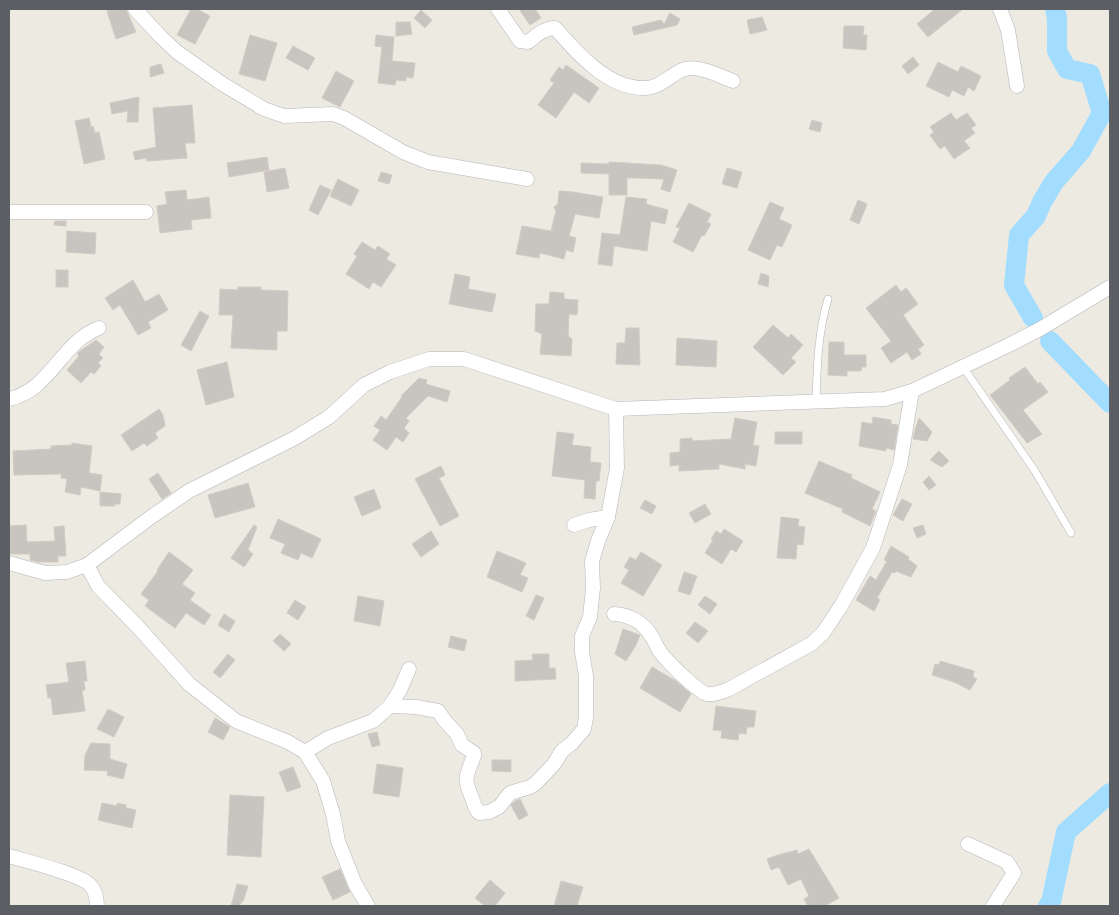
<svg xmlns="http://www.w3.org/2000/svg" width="1119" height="915" font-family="'Roboto Condensed',sans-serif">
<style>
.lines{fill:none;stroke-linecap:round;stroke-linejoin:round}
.river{stroke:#a2dcfe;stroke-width:20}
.building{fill:#c8c5c0;stroke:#d2cbc1}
.lane-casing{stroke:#b3b6ba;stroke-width:8}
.street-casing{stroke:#b3b6ba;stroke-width:15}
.lane{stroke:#fff;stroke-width:7}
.street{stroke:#fff;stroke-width:14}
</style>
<rect width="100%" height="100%" fill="#edeae2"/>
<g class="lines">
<g class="river">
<path d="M1033,318L1014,285L1019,235L1036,216L1042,202L1054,182L1081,151L1102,113L1090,74L1067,69L1057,51V18L1055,9"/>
<path d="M1050,341L1110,403"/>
<path d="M1048,906L1051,902L1066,832L1110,793"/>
</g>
</g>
<g class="building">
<path d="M115,9H126L136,32L116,39L107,11Z"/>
<path d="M191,9H197L210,16L195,44L177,35Z"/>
<path d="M519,9H535L541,18L530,25Z"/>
<path d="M935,9H963L928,37L917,24Z"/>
<path d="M421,10L432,20L425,28L414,18Z"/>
<path d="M670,13L680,19L677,25L634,35L632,27L661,20L664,24Z"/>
<path d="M762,17L767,30L750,34L747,20Z"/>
<path d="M396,22H410L412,34L396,36Z"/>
<path d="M844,26H864L863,35H867L866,50L843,48Z"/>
<path d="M250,35L277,43L265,81L239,74Z"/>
<path d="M376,35L394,37L392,61L415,63L413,78L406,77V81L396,80L395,85L378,83L382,47L375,46Z"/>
<path d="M293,46L315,58L308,70L286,58Z"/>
<path d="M913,57L919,65L908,74L902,66Z"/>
<path d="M938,62L958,72L961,66L981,76L974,91L968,87L964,96L952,90L949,97L926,86Z"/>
<path d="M161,64L164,73L150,77V67Z"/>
<path d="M566,65L599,88L589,103L574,92L556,118L538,105L554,83L550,80L559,67L563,70Z"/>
<path d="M336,71L354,81L340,107L322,98Z"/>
<path d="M139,97L138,122H127L128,111L112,114L110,103Z"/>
<path d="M192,105L195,143H185L187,158L147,161L146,158L135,160L133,152L156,147L153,108Z"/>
<path d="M951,113L956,120L967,113L976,125L971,128L975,133L964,141L970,148L954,159L945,146L940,149L930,135L934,132L930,127Z"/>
<path d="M89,118L91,127L93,126L95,133L99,132L105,159L84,164L75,121Z"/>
<path d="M812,120L822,123L820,132L809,129Z"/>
<path d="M267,157L269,170L229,177L227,163Z"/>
<path d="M609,162L661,165L677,170L670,192L661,189L664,179L636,178H627V195H609V174L581,173V163L609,164Z"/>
<path d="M285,168L289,188L267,192L264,172Z"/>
<path d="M727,168L742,172L737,188L722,184Z"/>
<path d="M381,172L392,175L389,184L378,181Z"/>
<path d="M338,179L359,190L351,206L330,196Z"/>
<path d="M320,185L331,190L318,215L309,210Z"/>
<path d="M186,190L187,200L209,197L211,218L191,220L192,229L160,233L157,206L167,204L165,192Z"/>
<path d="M559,191L573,192L603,197L599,218L575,214L569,236L576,238L573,252L566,250L564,259L540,253L539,258L516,254L522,226L551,231L556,211L554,207L558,204Z"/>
<path d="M626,197L647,199L646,204L668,210L665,224L651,221L647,251L614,246L612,266L598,264L602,233L620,235Z"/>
<path d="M858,200L867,204L859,224L850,220Z"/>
<path d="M770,202L784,208L779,219L792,225L782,247L777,245L770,260L748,250Z"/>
<path d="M689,203L711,214L707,222L711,224L704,236L702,235L693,252L673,242L680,228L676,227Z"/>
<path d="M55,221H66V226L54,225Z"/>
<path d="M67,231L96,233L95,254L66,252Z"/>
<path d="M362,242L375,250L378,246L390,254L386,259L396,265L381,287L373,282L369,289L346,274L357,256L354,254Z"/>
<rect x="56" y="270" width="12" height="17"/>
<path d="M761,273L769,276L768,287L758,284Z"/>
<path d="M455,274L470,277L468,289L496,294L492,312L449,304Z"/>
<path d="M133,280L145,302L159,294L168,310L148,322L151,328L138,335L120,305L113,310L105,298Z"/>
<path d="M896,285L901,292L906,288L918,304L903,315L924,345L918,349L921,354L912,360L907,352L891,363L881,348L891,341L866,308Z"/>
<path d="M238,287H261V290L288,291L287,331H277V350L231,348L233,315H219L220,289L238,290Z"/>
<path d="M550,292L564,293V299L578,300L577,315L569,314L568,336L572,339L571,356L540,354L542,334L535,331L536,304H549Z"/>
<path d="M200,311L209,316L191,351L181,345Z"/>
<path d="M773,325L788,338L791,334L803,345L791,358L796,362L783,375L753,347Z"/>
<path d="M626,328H639L640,365L616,364L617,343H625Z"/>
<path d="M677,338L717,341L716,367L676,365Z"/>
<path d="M96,340L104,347L99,354L103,358L98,363L101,366L94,374L91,372L81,383L67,370L79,356L77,354L80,351Z"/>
<path d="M829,342H844V355H866V367H862L861,371H847V376L828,375Z"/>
<path d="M227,362L234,397L206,405L197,370Z"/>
<path d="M1025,367L1038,384L1040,382L1048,392L1023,410L1042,434L1027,443L990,395L1010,380L1009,378Z"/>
<path d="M419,378L427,380L426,384L450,391L447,402L428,396L406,418L409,421L404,428L409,433L403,442L396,437L387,450L373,440L380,430L374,426L381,416L386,420L402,397L401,396Z"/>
<path d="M159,409L163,415L165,426L155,433L158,438L147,446L144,443L132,451L121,435Z"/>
<path d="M873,417L891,420V424L898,425L894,450L886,448V451L859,446L862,422L872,424Z"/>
<path d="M735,418L757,422L753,445L759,446L756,466L745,464V469L719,464V469L679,471V465L670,466V453L680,452V439L692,438V441L731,439Z"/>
<path d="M919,418L932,432L927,441L913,439L915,430Z"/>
<path d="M557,432L574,434L572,445L591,447L590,462L601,463L599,481H596L595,499L584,498L585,480L552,476Z"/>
<rect x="775" y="432" width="27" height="12"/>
<path d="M72,443L92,446L89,473L102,475L100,491L81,487L80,495L65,492L67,479L61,478V474L14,475L13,451L51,449V446L72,445Z"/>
<path d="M939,451L949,461L942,467L930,460Z"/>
<path d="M819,461L852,475L851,478L880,492L872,509L876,511L870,526L842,512L843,509L805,493Z"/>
<path d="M441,466L445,475L439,478L459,516L440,526L415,479Z"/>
<path d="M158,473L171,493L162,499L149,479Z"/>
<path d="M929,476L936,485L929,490L923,482Z"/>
<path d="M248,483L255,507L215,518L208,495Z"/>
<path d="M374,489L381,508L362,516L354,497Z"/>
<path d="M100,492L121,494L120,504H115V506H100Z"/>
<path d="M902,499L912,504L903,521L893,515Z"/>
<path d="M645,500L656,506L652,514L640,508Z"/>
<path d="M705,504L711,514L695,523L689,513Z"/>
<path d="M781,517L799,519L798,526L805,527L803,545L797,544L796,559L777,558Z"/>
<path d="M278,519L321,539L312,558L301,553L298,560L281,553L285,544L270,538Z"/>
<path d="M26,525L27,542L55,541L54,527L64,526L66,556H58V562H38L30,560V554H9V526Z"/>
<path d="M254,525L257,527L248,550L253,554L244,567L231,558Z"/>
<path d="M923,525L926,534L917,538L913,528Z"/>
<path d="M724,529L743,541L736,552L731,549L722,564L705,553L713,540L711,539L716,531L721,534Z"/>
<path d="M431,531L439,544L421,557L412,544Z"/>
<path d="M891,546L909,557L908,559L917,566L911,577L896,571L895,573L892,572L877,598L880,600L874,611L856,600L870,576L876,580L887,561L884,560Z"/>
<path d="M497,551L526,563L520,575L528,578L522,592L487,577Z"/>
<path d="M169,552L193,570L182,584L195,593L190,600L211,615L204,625L186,613L175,628L145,606L149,600L141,594L158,571L157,570Z"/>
<path d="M641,552L662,565L643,596L621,583L629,570L624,567L630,557L636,560Z"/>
<path d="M684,572L697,576L690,595L678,591Z"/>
<path d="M536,595L544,598L534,620L526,616Z"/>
<path d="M358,596L384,601L380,626L354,621Z"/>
<path d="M705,596L717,604L710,614L698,605Z"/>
<path d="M295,600L306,607L298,620L287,613Z"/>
<path d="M224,614L235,621L229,632L218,625Z"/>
<path d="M695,622L708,631L698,643L686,633Z"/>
<path d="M623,629L640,635L636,645L626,661L615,654Z"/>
<path d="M280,634L291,644L284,651L273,641Z"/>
<path d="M451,636L467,640L464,651L448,647Z"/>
<path d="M228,654L235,660L220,678L213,672Z"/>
<path d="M532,654H549V668H555L556,679L515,681V661L533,660Z"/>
<path d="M85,661L87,681H84L85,690H82L85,711L53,715L51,698H48L46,685L69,682L66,663Z"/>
<path d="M940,661L974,671L973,677L977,679L970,690L954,682L932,675L935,664L939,665Z"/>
<path d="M652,667L676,681L691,694L680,712L640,688Z"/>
<path d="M716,706L756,711L754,727H747L746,734L739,733L738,740L721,738L722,731L713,730Z"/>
<path d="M108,709L124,717L114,737L97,729Z"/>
<path d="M215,718L230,727L223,740L208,732Z"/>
<path d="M377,732L380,745L372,747L368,734Z"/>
<path d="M91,743L110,744V759L127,764L123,779L107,775L108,771L84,770L85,755Z"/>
<path d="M492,760H511V772L492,771Z"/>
<path d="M377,764L403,768L399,797L373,793Z"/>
<path d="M293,767L301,787L287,792L279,772Z"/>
<path d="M230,795L264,797L261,857L227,855Z"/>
<path d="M520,799L528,815L519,820L511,805L515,801Z"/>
<path d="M102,803L117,806V803L126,805V808L136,810L132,828L98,820Z"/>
<path d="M809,849L839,898L825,906H808L804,899L809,896L801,879L788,885L779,867L771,870L767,859L778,855L797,850L798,854Z"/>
<path d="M340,869L350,892L333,900L322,877Z"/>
<path d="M490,880L505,893L495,906H485L475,898Z"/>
<path d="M561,881L583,887L577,906H554Z"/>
<path d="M237,884L248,886L244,899L239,906H231Z"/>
</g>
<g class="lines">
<defs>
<g id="lane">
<path d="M963,367L1035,471L1071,533"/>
<path d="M816,401C817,367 818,332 828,299"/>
</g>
<g id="street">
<path d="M135,9L161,37L177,52L221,83L264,109L284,116L333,114L344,118L403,152L428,162L527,179"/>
<path d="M498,9L520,41L528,42C536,36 544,28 555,28C576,52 608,89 644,88C660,88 669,76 682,70C698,64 719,76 733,81"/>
<path d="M1000,9L1008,30L1017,86"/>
<path d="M9,212H146"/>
<path d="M9,399C51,390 60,343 99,328"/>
<path d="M574,525L589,520L608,517"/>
<path d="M9,563L45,573L67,572L87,565L151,517L189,491L293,439L329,417L364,385L390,372L429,359H464L616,409L885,399L912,391L1009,345L1040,329L1110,287"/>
<path d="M87,565L98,586L138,627L189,684L236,721L288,742L305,752L323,781L333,814L338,841L355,884L368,906"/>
<path d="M614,614C630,615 644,623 652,637C655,641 656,646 659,650C665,660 697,691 707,694C715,695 722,692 729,689L811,644L823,633L841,606L873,548L900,465L912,391"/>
<path d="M390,706L416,707L438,711L445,721L457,734L462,745L474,753V756C466,777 463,777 472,798C474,804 475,808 479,813L489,812L499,807L510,793L530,787L536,783L554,764L562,751L572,743L584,729L586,717V676L582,652V636L590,617L593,588L592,561L598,541L608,517L617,468L616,409"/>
<path d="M305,752L328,738L373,721L390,706L400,690L409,669"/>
<path d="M968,844L1007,862L1014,873L993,906"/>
<path d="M9,856C25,861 80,874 90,885C96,891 97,898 97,906"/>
</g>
</defs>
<use href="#lane" class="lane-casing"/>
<use href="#street" class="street-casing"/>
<use href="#lane" class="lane"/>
<use href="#street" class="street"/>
</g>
<rect width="1119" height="915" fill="none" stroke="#5b5f63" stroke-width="20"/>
</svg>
